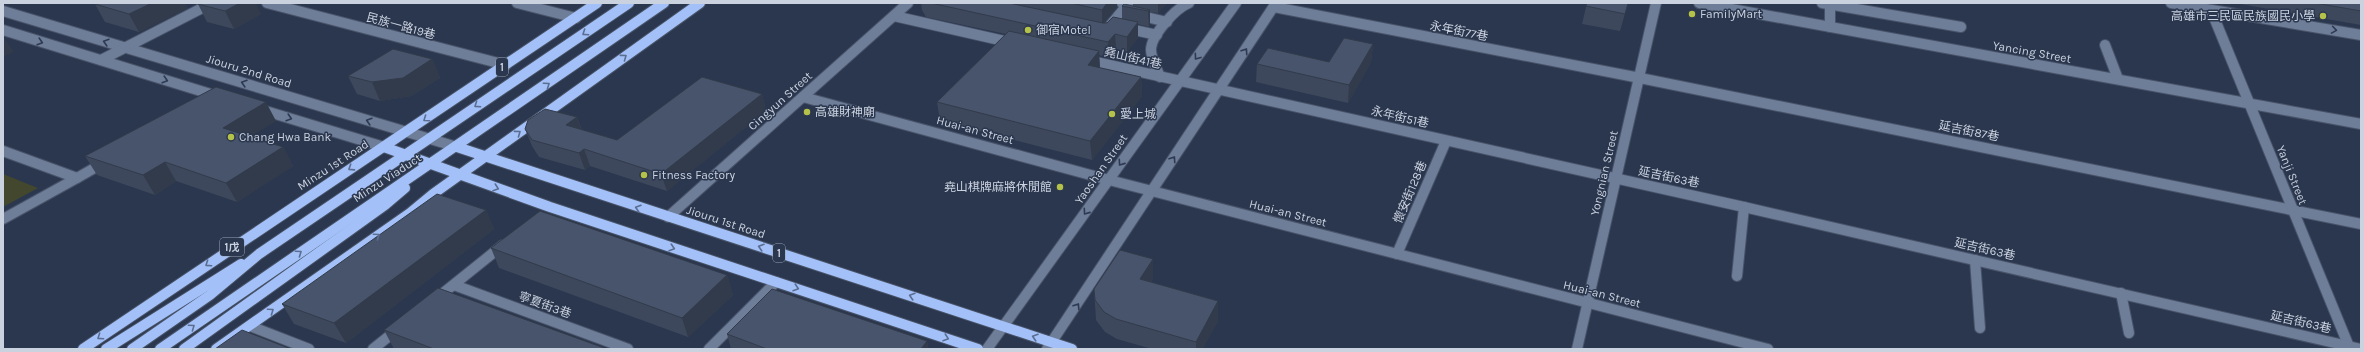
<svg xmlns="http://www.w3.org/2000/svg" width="2364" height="352" font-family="Karla,'Noto Sans TC',sans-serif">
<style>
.green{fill:#43472e}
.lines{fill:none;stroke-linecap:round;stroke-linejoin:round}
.minor-casing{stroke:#485368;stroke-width:12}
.major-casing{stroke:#485368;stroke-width:12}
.minor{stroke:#6e7d98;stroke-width:10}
.major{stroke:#a3c1f8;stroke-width:10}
.wall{fill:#3d485c}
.shaded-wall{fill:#323b4b}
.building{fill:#47546b;stroke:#323b4b}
.oneway{stroke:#2e3a52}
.oneway2{stroke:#5b6e92}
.poi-dot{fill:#b5c249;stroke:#2b374e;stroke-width:1.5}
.labels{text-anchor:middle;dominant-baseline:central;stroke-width:3;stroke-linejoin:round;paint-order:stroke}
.shield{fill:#2b374e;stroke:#9aa4b4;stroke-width:1}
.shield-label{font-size:11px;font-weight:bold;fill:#cad2e0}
.poi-label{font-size:12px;fill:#cad2e0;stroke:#2b374e;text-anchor:start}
.street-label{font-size:12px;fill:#cad2e0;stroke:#2b374e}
</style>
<rect width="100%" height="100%" fill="#2b374e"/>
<path class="green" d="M3,174L38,188L3,207Z"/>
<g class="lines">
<defs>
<g id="minor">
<path d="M267,3L506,65"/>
<path d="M517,3L576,18"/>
<path d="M1699,3L2361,124"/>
<path d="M1822,3L1961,27"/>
<path d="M2171,3L2361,35"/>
<path d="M1830,5V27"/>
<path d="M1274,7L1640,78L2361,224"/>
<path d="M2211,10L2350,349"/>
<path d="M3,11L457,147"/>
<path d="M1138,15L1167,22"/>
<path d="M894,16L1013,43"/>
<path d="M1108,28L1128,4L1122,3"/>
<path d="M1125,28L1157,35"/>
<path d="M3,30L217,96"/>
<path d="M2105,45L2118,79"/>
<path d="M101,60L212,3"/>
<path d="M1087,60L1744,207L2361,349"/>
<path d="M1160,77C1157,69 1151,58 1151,50C1151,35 1176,8 1189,3"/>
<path d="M803,97L1109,180L1768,349"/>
<path d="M259,109L384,147"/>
<path d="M3,151L77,178L3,219"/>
<path d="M77,178L105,162"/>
<path d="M668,217L908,3"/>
<path d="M1397,254L1446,141"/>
<path d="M1975,260L1980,328"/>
<path d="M1737,276L1744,207"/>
<path d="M454,285L628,349"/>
<path d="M2121,293L2129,333"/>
<path d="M437,298L503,245"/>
<path d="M250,326L309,349"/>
<path d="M373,349L398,329"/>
<path d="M709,349L776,282"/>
<path d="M987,349L1236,3"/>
<path d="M1047,349L1276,3"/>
<path d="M1577,349L1656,3"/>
</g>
<g id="major">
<path d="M384,147L550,207L978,349"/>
<path d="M457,147L1072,349"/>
<path d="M83,349L597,3"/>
<path d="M106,349L241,264"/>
<path d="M132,349L210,295L259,254L629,3"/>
<path d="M160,349L664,3"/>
<path d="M184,349L385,205L405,188"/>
<path d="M216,349L410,213L433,194L700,3"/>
</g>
</defs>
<use href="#minor" class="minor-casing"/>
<use href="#major" class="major-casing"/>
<use href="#minor" class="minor"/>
<use href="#major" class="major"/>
</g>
<g class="wall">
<path d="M921,3H1117V7L1104,23L1122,19V6H1133V3H1167L1158,13L1150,12V25L1149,27L1138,24V38L1127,52L1116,49L1109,58L1099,55L1100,68L1141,77L1142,96L1092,160L940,121L937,102L1006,34L926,17L922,10Z"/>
<path d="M1587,3H1628L1620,31L1582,24Z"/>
<path d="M2234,3H2361V25Z"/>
<path d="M95,4L188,8L139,32L105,22Z"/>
<path d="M198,4L261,14L234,29L207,22Z"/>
<path d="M1373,44L1371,62L1348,103L1256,82L1257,64L1329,62Z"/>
<path d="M432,59L440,78L411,96L380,101L357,94L348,76Z"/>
<path d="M762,94L766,111L667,191L590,166L585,170L539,157L532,146L525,129L577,117L582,130L617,140Z"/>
<path d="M276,121L250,136L283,147L293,166L237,202L176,181L155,195L97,175L85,156Z"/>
<path d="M486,210L494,229L346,343L294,324L282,304Z"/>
<path d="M491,248L727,275L733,295L688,337L499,268Z"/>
<path d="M1153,278L1151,282L1218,321L1202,349H1152L1117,339L1105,332L1096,320L1094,289Z"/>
<path d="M384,330L607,349H394Z"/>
<path d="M727,334L927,341L928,349H731Z"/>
</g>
<g class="shaded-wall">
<path d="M152,3H185L188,8L139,32L129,14Z"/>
<path d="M240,3H256L261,14L234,29L225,11Z"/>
<path d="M1107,3H1117V7L1102,25V10Z"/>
<path d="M1158,3H1167L1158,13Z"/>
<path d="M1150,10V25L1149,27L1148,11Z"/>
<path d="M1138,22V38L1127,52V37Z"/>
<path d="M1115,34L1116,49L1109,58L1108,42Z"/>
<path d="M3,36L14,52L3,57Z"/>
<path d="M1373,44L1371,62L1348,103L1349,85Z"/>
<path d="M1099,51L1100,69L1088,65Z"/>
<path d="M432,59L440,78L411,96L380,101L372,82Z"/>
<path d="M1141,77L1142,96L1092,160L1090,141Z"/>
<path d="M762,94L766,111L667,191L661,174Z"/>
<path d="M266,102L276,121L234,147L223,128Z"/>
<path d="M577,117L583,134L566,125Z"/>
<path d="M283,147L293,166L237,202L226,183Z"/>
<path d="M584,149L590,166L585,170L579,153Z"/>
<path d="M165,162L176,181L155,195L143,175Z"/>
<path d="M486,210L494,229L346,343L334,323Z"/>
<path d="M1153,259V278L1141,299L1140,279Z"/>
<path d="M727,275L733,295L688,337L682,318Z"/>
<path d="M1218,301V321L1202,349H1196V342Z"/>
<path d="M927,341L928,349H921Z"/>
</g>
<g class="building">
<path d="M98,3H152L129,14L95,4Z"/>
<path d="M200,3H240L225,11L198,4Z"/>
<path d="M931,3H1009L1103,23H1107L1113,17L1138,22L1127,37L1115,34L1108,42Z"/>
<path d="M1071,3H1107L1102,10Z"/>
<path d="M1587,3H1628L1625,14L1586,6Z"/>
<path d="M2315,3H2361V11Z"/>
<path d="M1124,4L1150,10L1148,11L1122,6Z"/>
<path d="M1009,31L1099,51L1088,65L1141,77L1090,141L937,102Z"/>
<path d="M1344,38L1373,44L1349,85L1257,64L1268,48L1329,62Z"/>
<path d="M393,49L432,59L403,78L372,82L348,76Z"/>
<path d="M702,77L762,94L661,174L584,149L579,153L532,140L525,129L528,120L545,109L577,117L566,125L617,140Z"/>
<path d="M216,87L266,102L223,128L283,147L226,183L165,162L143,175L85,156Z"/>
<path d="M437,194L486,210L334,323L282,304Z"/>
<path d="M540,211L727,275L682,318L491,248Z"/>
<path d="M1120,250L1153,259L1140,279L1218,301L1196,342L1116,319L1104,312L1095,300L1094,289Z"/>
<path d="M438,288L607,349H434L384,330Z"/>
<path d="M772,289L927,341L921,349H767L727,334Z"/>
<path d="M242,330L291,349H215Z"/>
</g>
<defs><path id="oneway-chevron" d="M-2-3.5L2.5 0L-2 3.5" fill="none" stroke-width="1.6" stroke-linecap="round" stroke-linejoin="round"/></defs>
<g class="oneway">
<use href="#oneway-chevron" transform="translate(2334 30) rotate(9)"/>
<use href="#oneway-chevron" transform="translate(40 42) rotate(17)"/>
<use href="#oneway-chevron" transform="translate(106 42) rotate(-163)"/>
<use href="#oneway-chevron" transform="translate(1245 51) rotate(-56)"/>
<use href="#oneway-chevron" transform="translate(1197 57) rotate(126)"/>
<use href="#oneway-chevron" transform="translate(165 80) rotate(17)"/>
<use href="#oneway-chevron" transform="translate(244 83) rotate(-163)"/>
<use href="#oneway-chevron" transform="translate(289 118) rotate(17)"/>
<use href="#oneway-chevron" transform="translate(369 121) rotate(-163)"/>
<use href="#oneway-chevron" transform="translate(1173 159) rotate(-56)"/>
<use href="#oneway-chevron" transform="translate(1121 163) rotate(125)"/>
<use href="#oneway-chevron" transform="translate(1086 212) rotate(125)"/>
<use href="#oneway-chevron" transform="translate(1077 306) rotate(-57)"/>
</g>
<g class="oneway2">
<use href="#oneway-chevron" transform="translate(585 33) rotate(146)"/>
<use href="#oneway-chevron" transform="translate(624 57) rotate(-36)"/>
<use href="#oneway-chevron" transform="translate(547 85) rotate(-35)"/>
<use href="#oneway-chevron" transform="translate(477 105) rotate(146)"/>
<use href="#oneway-chevron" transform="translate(426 119) rotate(145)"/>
<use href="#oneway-chevron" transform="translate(518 133) rotate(-36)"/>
<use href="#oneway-chevron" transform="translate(351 168) rotate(147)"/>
<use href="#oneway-chevron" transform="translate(496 188) rotate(19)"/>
<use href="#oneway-chevron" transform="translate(638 208) rotate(-162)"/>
<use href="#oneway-chevron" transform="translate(377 236) rotate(-35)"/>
<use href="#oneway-chevron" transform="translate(761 247) rotate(-162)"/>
<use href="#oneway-chevron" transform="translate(672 248) rotate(18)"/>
<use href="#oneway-chevron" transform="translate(299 253) rotate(-35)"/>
<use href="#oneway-chevron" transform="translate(208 264) rotate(146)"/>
<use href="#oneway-chevron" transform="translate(796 288) rotate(18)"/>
<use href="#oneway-chevron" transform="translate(912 296) rotate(-162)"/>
<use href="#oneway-chevron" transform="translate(271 311) rotate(-35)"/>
<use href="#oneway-chevron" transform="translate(192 327) rotate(-35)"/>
<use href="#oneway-chevron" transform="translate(100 337) rotate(146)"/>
<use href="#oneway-chevron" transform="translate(1035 337) rotate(-162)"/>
<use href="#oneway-chevron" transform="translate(946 338) rotate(19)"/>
</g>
<g class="poi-dot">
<circle cx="1692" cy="14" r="4"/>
<circle cx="2323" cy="16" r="4"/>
<circle cx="1028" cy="30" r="4"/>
<circle cx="807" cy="112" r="4"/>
<circle cx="1112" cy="114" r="4"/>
<circle cx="231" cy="137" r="4"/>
<circle cx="644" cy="175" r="4"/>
<circle cx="1060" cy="187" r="4"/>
</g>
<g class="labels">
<g class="shield">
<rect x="496" y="58" width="12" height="18" rx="3"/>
<rect x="220" y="238" width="24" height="18" rx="3"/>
<rect x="773" y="244" width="12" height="18" rx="3"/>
</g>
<g class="shield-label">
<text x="502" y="67">1</text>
<text x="232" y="247">1戊</text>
<text x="779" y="253">1</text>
</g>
<g class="poi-label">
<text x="1700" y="14">FamilyMart</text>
<text x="2315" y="16" text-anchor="end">高雄市三民區民族國民小學</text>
<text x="1036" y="30">御宿Motel</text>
<text x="815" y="112">高雄財神廟</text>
<text x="1120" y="114">愛上城</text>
<text x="239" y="137">Chang Hwa Bank</text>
<text x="652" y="175">Fitness Factory</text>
<text x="1052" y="187" text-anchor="end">堯山棋牌麻將休閒館</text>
</g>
<g class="street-label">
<text transform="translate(401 26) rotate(15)">民族一路19巷</text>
<text transform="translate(1459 31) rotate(11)">永年街77巷</text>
<text transform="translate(2032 52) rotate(10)">Yancing Street</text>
<text transform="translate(1133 58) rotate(13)">堯山街41巷</text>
<text transform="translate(249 71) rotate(17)">Jiouru 2nd Road</text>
<text transform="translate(780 101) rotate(-42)">Cingyun Street</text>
<text transform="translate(1400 117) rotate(13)">永年街51巷</text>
<text transform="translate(975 130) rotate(15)">Huai-an Street</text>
<text transform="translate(1969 131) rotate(11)">延吉街87巷</text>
<text transform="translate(333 165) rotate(-33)">Minzu 1st Road</text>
<text transform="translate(1101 169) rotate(-55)">Yaoshan Street</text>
<text transform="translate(1604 173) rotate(-77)">Yongnian Street</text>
<text transform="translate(2292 175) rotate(68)">Yanji Street</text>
<text transform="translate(1669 177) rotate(12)">延吉街63巷</text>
<text transform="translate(387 178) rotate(-33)">Minzu Viaduct</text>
<text transform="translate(1410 192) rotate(-67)">懷安街128巷</text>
<text transform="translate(1288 213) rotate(14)">Huai-an Street</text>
<text transform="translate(726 222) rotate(18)">Jiouru 1st Road</text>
<text transform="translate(1985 249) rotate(13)">延吉街63巷</text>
<text transform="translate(1602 294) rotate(14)">Huai-an Street</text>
<text transform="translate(545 305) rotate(20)">寧夏街3巷</text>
<text transform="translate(2301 322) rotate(13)">延吉街63巷</text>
</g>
</g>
<rect width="2364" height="352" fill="none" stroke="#cad2e0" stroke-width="8"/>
</svg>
